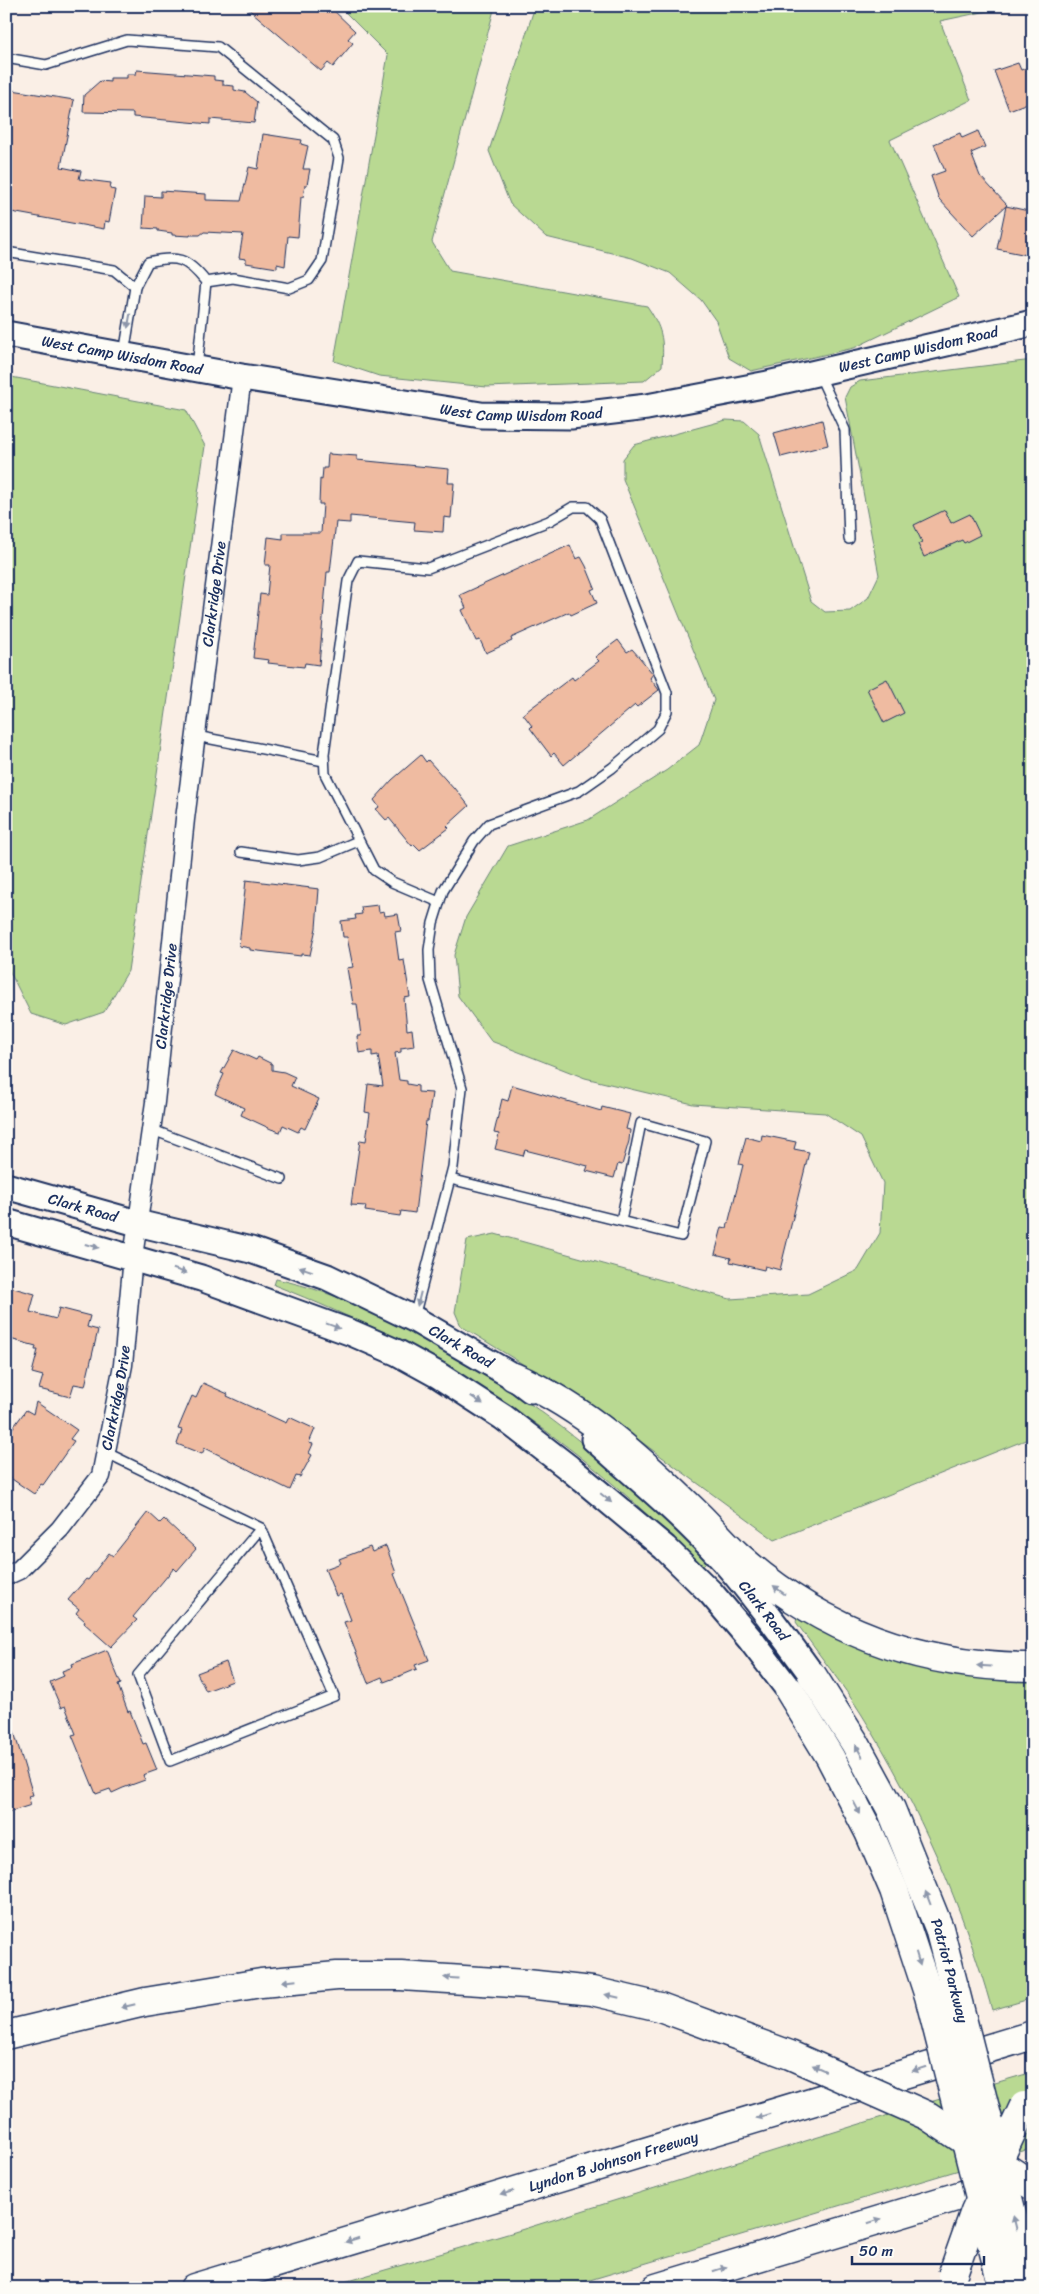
<svg xmlns="http://www.w3.org/2000/svg" width="1039" height="2294" font-family="Sriracha,sans-serif">
<style>
.green{fill:#b9d992;stroke:#6a8478}
.building{fill:#efbba1;stroke:#1b2f5e}
.lines{fill:none;stroke-linecap:round;stroke-linejoin:round}
.lane-casing{stroke:#1b2f5e;stroke-width:12}
.street-casing{stroke:#1b2f5e;stroke-width:21}
.secondary-casing{stroke:#1b2f5e;stroke-width:29}
.highway-casing{stroke:#1b2f5e;stroke-width:31}
.lane{stroke:#fdfcf7;stroke-width:9}
.street{stroke:#fdfcf7;stroke-width:18}
.secondary{stroke:#fdfcf7;stroke-width:25}
.highway{stroke:#fdfcf7;stroke-width:28}
.highway-bridge-casing{stroke:#1b2f5e;stroke-width:31;stroke-linecap:butt}
.highway-bridge{stroke:#fdfcf7;stroke-width:28}
.oneway{fill:#8c96aa}
.labels{text-anchor:middle;dominant-baseline:central;stroke-width:4.5;stroke-linejoin:round;paint-order:stroke}
.street-label{font-size:15px;fill:#1b2f5e;stroke:#fdfcf7}
</style>
<rect width="100%" height="100%" fill="#faefe6"/>
<filter id="ink" filterUnits="userSpaceOnUse"><feTurbulence type="fractalNoise" baseFrequency=".02" numOctaves="2"/><feDisplacementMap in="SourceGraphic" scale="10" xChannelSelector="R" yChannelSelector="G"/><feConvolveMatrix kernelMatrix="1 2 1 2 8 2 1 2 1" color-interpolation-filters="sRGB"/></filter>
<g filter="url(#ink)">
<g class="green">
<path d="M339,6H495L432,242L450,271L647,306C662,328 664,339 662,366L644,381L487,387L379,376L334,361L388,55Z"/>
<path d="M535,6H1011L940,21L971,100L890,140L959,297L854,348L751,371L729,358L716,321L701,300L670,273L632,258L546,237L510,204L489,151Z"/>
<path d="M1033,360V1437L775,1540L602,1413L461,1326L455,1312L467,1240L495,1234L730,1299L808,1294L858,1270L880,1233L883,1183L861,1137L825,1113L693,1104L585,1078L491,1041L458,996L454,955L466,917L508,846L588,820L667,770L699,745L714,700L623,479V459L634,445L726,420L744,421L759,434L811,601L825,612L850,611L868,598L879,575L845,397L850,387L860,381Z"/>
<path d="M6,376L186,410L205,446L128,971L104,1012L66,1025L31,1014L6,964Z"/>
<path d="M276,1279C404,1306 559,1415 653,1505L651,1507L659,1515L661,1513L709,1559L700,1568C579,1437 439,1350 274,1285Z"/>
<path d="M797,1616L1033,1678V1998L992,2010C963,1906 919,1807 862,1715C842,1683 818,1654 796,1622Z"/>
<path d="M1033,2072V2148L563,2288H324L511,2233L940,2099Z"/>
</g>
<g class="building">
<path d="M245,6H329L355,31L348,39L353,43L333,67L328,63L321,71Z"/>
<path d="M1018,63L1021,70L1033,65V101L1009,110L994,71Z"/>
<path d="M137,70L214,76V80L223,81V85L234,86V90L245,92L257,102L254,123L210,119V124L133,117V113L83,112L84,95L100,81L110,82V78H127V74H136Z"/>
<path d="M6,89L74,100L61,167L81,171L79,179L111,183L110,189L115,190L109,222L105,221L104,229L6,211Z"/>
<path d="M978,131L985,147L971,153L980,176L1007,205L973,236L939,199L931,176L945,171L934,144L960,133L962,138Z"/>
<path d="M263,134L302,140L301,144L308,146L303,169H310L307,185H305L303,197H301L298,237L288,236L285,266L277,264V268L246,263V259L239,258L243,234L204,232L200,235H190V236L172,235V233L158,231V229L143,228L145,196L161,197V191L206,194V200L241,201L249,167L258,169Z"/>
<path d="M1006,206L1033,212V227L1027,255L997,249Z"/>
<path d="M822,420L828,445L781,457L774,433Z"/>
<path d="M328,454L357,456V460L449,469L448,483H454L451,518L444,517L443,532L414,530L415,522L350,516V523L336,522L330,572H327L319,665L305,663L304,667L268,663L269,660L253,658L260,594L267,595L270,565H265L268,537L283,539V533H321L323,504H319L320,479L322,480L323,468H327Z"/>
<path d="M945,510L951,523L970,514L980,535L964,543L962,540L924,557L918,544L922,542L914,525Z"/>
<path d="M570,545L576,559L581,557L586,566L595,588L591,590L597,603L571,615L569,612L511,638L512,641L486,653L480,640L476,641L462,610L466,608L460,595Z"/>
<path d="M618,640L627,652L632,649L640,658L653,674L650,678L659,690L637,707L635,705L564,765L554,753L551,756L530,728L532,726L523,714L572,677L574,680L599,661L595,657Z"/>
<path d="M887,679L904,713L884,723L867,689Z"/>
<path d="M421,755L426,762L428,760L454,789L455,788L469,806L447,826L449,828L420,850L414,844L412,846L389,818L386,820L376,809L379,807L374,800L392,780Z"/>
<path d="M246,880L319,889L316,928L310,955L301,954V956L250,950V948L239,946Z"/>
<path d="M378,905L379,912L384,911L385,916L398,914L401,931L395,932L399,961L404,960L410,997L404,998L407,1030L412,1029L414,1046L401,1048V1052L395,1053L399,1080L407,1081V1084L418,1086V1092L432,1093L428,1121H426L415,1213L401,1211L400,1216L365,1211L366,1206L351,1205L360,1140L366,1141L370,1113L365,1112L368,1084L383,1086L378,1055L372,1056V1051L359,1053L357,1036H361L357,1004H353L347,968L353,967L347,937H343L341,921L356,919L355,915L362,914L361,907Z"/>
<path d="M234,1050L256,1060L258,1057L272,1064V1070L284,1072L295,1077L291,1086L319,1099L305,1129L301,1127L298,1132L283,1125L280,1132L271,1129L241,1115L244,1108L215,1094L224,1074L221,1073Z"/>
<path d="M512,1085L601,1111L602,1107L630,1114L626,1129L630,1130L629,1141L622,1165L618,1164L614,1178L586,1171L588,1166L525,1150L523,1156L495,1149L499,1134L494,1133L502,1099L508,1101Z"/>
<path d="M762,1135L796,1142L794,1149L809,1152L780,1270L765,1266L764,1270L730,1262L731,1258L715,1254L722,1227L727,1228L743,1165L739,1164L746,1137L761,1141Z"/>
<path d="M6,1286L35,1294L30,1312L56,1319L59,1308L90,1316L87,1327L98,1330L85,1386L74,1384L70,1397L39,1389L43,1376L32,1373L38,1350H35L36,1346L6,1338Z"/>
<path d="M203,1383L228,1394L227,1396L286,1423L289,1417L315,1429L309,1443L313,1444L309,1453L312,1455L300,1477L296,1476L290,1490L205,1448L202,1454L177,1444L182,1430L178,1429L183,1417L192,1396L196,1398Z"/>
<path d="M36,1402L77,1430L70,1439L74,1441L43,1485L41,1484L34,1494L6,1475V1437L26,1410L33,1414Z"/>
<path d="M148,1512L160,1523L164,1519L196,1549L177,1571L174,1568L133,1617L137,1620L111,1647L84,1623L85,1621L76,1613L79,1609L68,1600L86,1579L88,1580L109,1553L113,1556Z"/>
<path d="M386,1546L396,1573L394,1574L429,1660L415,1665L417,1669L405,1674L384,1682L382,1677L368,1683L344,1622L351,1620L341,1594L336,1596L325,1569L341,1563L339,1559L370,1547L372,1552Z"/>
<path d="M107,1650L121,1684L118,1685L128,1712L130,1711L143,1744L146,1743L157,1770L143,1775L145,1780L123,1788L112,1793L110,1789L96,1794L72,1735L76,1734L65,1706L61,1708L50,1682L64,1676L62,1671L73,1667L72,1664Z"/>
<path d="M226,1662L233,1681L206,1691L197,1673Z"/>
<path d="M6,1715H9L33,1795L28,1796L31,1805L6,1813Z"/>
</g>
<g class="lines">
<defs>
<g id="lane">
<path d="M6,58L46,65L127,40L218,47L333,140L339,158L322,261L309,280L289,288L233,278L206,282"/>
<path d="M6,252L114,270L135,287"/>
<path d="M124,354L135,287L148,262C177,255 187,258 206,282L197,368"/>
<path d="M819,374L845,430L849,539"/>
<path d="M196,736L324,761"/>
<path d="M241,852L298,860L320,857L358,841"/>
<path d="M150,1129L282,1179"/>
<path d="M450,1179L681,1236L705,1141L641,1123L621,1221"/>
<path d="M414,1317L453,1167L462,1088L430,980L429,950L433,923L443,891L474,841L489,824L579,791L612,768L658,729L667,711V693L600,519L587,507H573L549,521L428,568L358,561L348,581L324,754L325,774L374,870L392,882L439,902"/>
<path d="M105,1452L261,1528L334,1696L170,1761L138,1675L261,1528"/>
</g>
<g id="street">
<path id="s1" d="M6,1576L19,1570L60,1529L101,1476L123,1365L133,1257L155,1102L185,819L242,377"/>
</g>
<g id="secondary">
<path id="s2" d="M6,334L242,377L481,415L571,416L647,407L768,384L1033,323"/>
<path id="s3" d="M6,1186L137,1223L251,1250L327,1277L414,1319L514,1377L531,1390"/>
<path d="M6,1222L201,1278L352,1333L398,1353L438,1375L503,1417L569,1468L665,1548L711,1593L750,1639L789,1690"/>
<path id="s4" d="M594,1439C638,1478 685,1517 724,1561C755,1597 784,1636 812,1675"/>
</g>
<g id="highway">
<path d="M514,1377C586,1408 645,1463 700,1517C712,1529 724,1543 737,1555C821,1631 919,1667 1033,1667"/>
<path d="M6,2035L145,2002L261,1983L337,1976H401L527,1984L592,1991L660,2007"/>
<path id="s5" d="M194,2288L1033,2035"/>
<path d="M656,2288L1002,2183"/>
</g>
</defs>
<use href="#lane" class="lane-casing"/>
<use href="#street" class="street-casing"/>
<use href="#secondary" class="secondary-casing"/>
<use href="#highway" class="highway-casing"/>
<use href="#lane" class="lane"/>
<use href="#street" class="street"/>
<use href="#secondary" class="secondary"/>
<use href="#highway" class="highway"/>
<defs>
<g id="highway-bridge">
<path id="s6" d="M812,1675L855,1743L891,1809L939,1928L1031,2288"/>
<path d="M789,1690L830,1757L869,1832L894,1890L929,1996L1003,2288"/>
<path d="M660,2007L790,2055L928,2116L1033,2186"/>
<path d="M952,2276L975,2211L1024,2106"/>
</g>
</defs>
<use href="#highway-bridge" class="highway-bridge-casing"/>
<use href="#highway-bridge" class="highway-bridge"/>
</g>
<defs><path id="oneway-solid" d="M-6-.8H1V-3.2L6.5 0L1 3.2V.8H-6Z" transform="scale(1.25)"/></defs>
<g class="oneway">
<use href="#oneway-solid" transform="translate(129 321) rotate(100)"/>
<use href="#oneway-solid" transform="translate(92 1246) rotate(15)"/>
<use href="#oneway-solid" transform="translate(306 1269) rotate(-161)"/>
<use href="#oneway-solid" transform="translate(180 1271) rotate(17)"/>
<use href="#oneway-solid" transform="translate(419 1299) rotate(104)"/>
<use href="#oneway-solid" transform="translate(333 1326) rotate(20)"/>
<use href="#oneway-solid" transform="translate(477 1400) rotate(33)"/>
<use href="#oneway-solid" transform="translate(606 1498) rotate(40)"/>
<use href="#oneway-solid" transform="translate(779 1590) rotate(-143)"/>
<use href="#oneway-solid" transform="translate(984 1666) rotate(-177)"/>
<use href="#oneway-solid" transform="translate(859 1751) rotate(-119)"/>
<use href="#oneway-solid" transform="translate(857 1808) rotate(62)"/>
<use href="#oneway-solid" transform="translate(928 1898) rotate(-111)"/>
<use href="#oneway-solid" transform="translate(918 1959) rotate(73)"/>
<use href="#oneway-solid" transform="translate(451 1978) rotate(-177)"/>
<use href="#oneway-solid" transform="translate(289 1981) rotate(174)"/>
<use href="#oneway-solid" transform="translate(612 1996) rotate(-167)"/>
<use href="#oneway-solid" transform="translate(128 2006) rotate(167)"/>
<use href="#oneway-solid" transform="translate(819 2068) rotate(-156)"/>
<use href="#oneway-solid" transform="translate(919 2069) rotate(163)"/>
<use href="#oneway-solid" transform="translate(763 2116) rotate(163)"/>
<use href="#oneway-solid" transform="translate(507 2193) rotate(163)"/>
<use href="#oneway-solid" transform="translate(875 2221) rotate(-17)"/>
<use href="#oneway-solid" transform="translate(1015 2223) rotate(-104)"/>
<use href="#oneway-solid" transform="translate(352 2240) rotate(163)"/>
<use href="#oneway-solid" transform="translate(720 2269) rotate(-17)"/>
</g>
</g>
<g class="labels">
<g class="street-label">
<text stroke="none"><textPath href="#s2" startOffset="926">West Camp Wisdom Road</textPath></text>
<text stroke="none"><textPath href="#s2" startOffset="118">West Camp Wisdom Road</textPath></text>
<text stroke="none"><textPath href="#s2" startOffset="522">West Camp Wisdom Road</textPath></text>
<text stroke="none"><textPath href="#s1" startOffset="1029">Clarkridge Drive</textPath></text>
<text stroke="none"><textPath href="#s1" startOffset="624">Clarkridge Drive</textPath></text>
<text stroke="none"><textPath href="#s3" startOffset="80">Clark Road</textPath></text>
<text stroke="none"><textPath href="#s3" startOffset="485">Clark Road</textPath></text>
<text stroke="none"><textPath href="#s1" startOffset="219">Clarkridge Drive</textPath></text>
<text stroke="none"><textPath href="#s4" startOffset="242">Clark Road</textPath></text>
<text stroke="none"><textPath href="#s6" startOffset="328">Patriot Parkway</textPath></text>
<text stroke="none"><textPath href="#s5" startOffset="438">Lyndon B Johnson Freeway</textPath></text>
</g>
</g>
<rect width="1039" height="2294" fill="none" stroke="#fdfcf7" stroke-width="25"/>
<rect x="12" y="12" width="1014" height="2269" fill="none" stroke="#1b2f5e" stroke-width="2" filter="url(#ink)"/>
<path d="M852 2256v8h132v-8" fill="none" stroke="#1b2f5e" stroke-width="2.5"/>
<text x="859" y="2256" font-size="15" fill="#1b2f5e" stroke="#fdfcf7" stroke-width="4" paint-order="stroke">50 m</text>
</svg>
